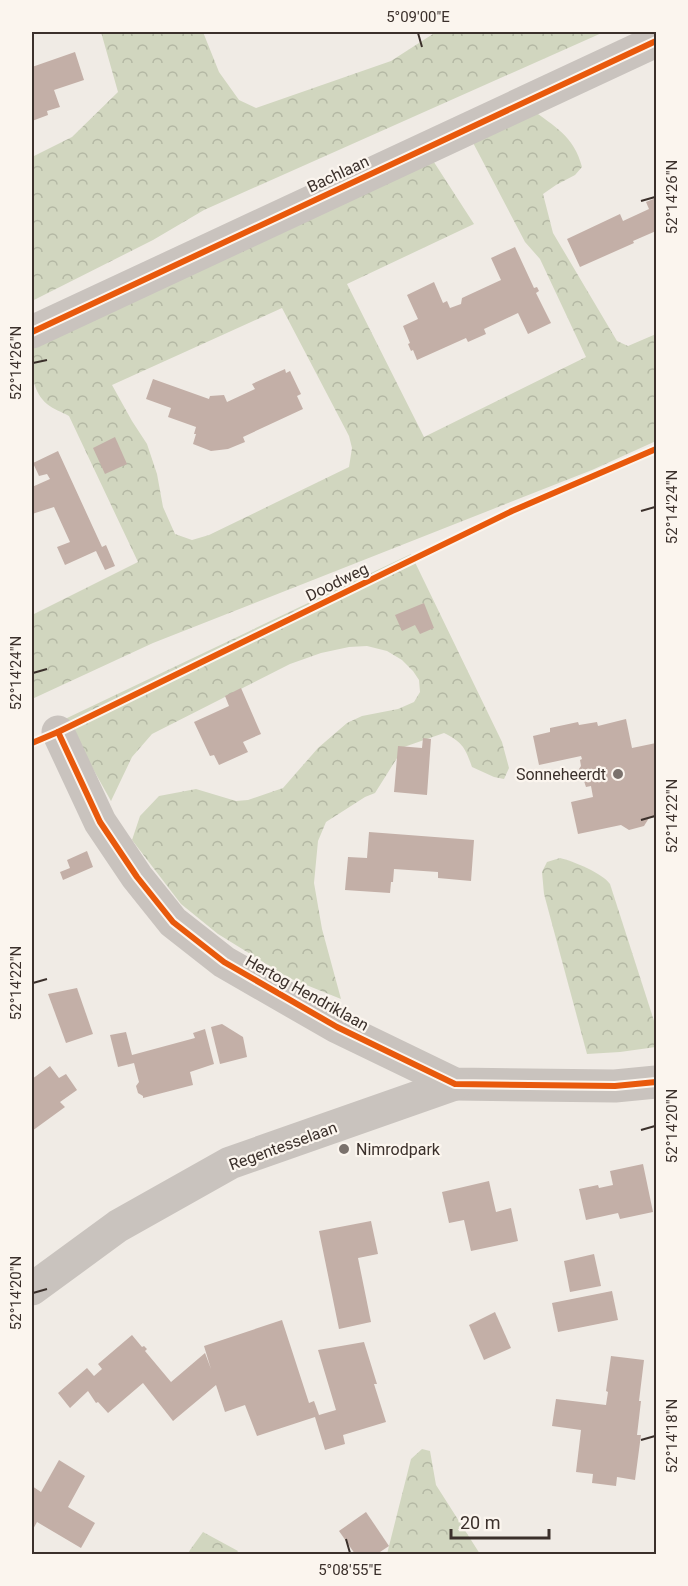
<svg xmlns="http://www.w3.org/2000/svg" width="688" height="1586" font-family="Roboto,sans-serif">
<style>
.forest{fill:url(#forest-crowns);fill-rule:evenodd}
.building{fill:#c3afa7}
.lines{fill:none;stroke-linecap:round;stroke-linejoin:round}
.minor{stroke:#c9c3be;stroke-width:33}
.cycleway-casing{stroke:#fbf5ee;stroke-width:10}
.cycleway{stroke:#e8590c;stroke-width:6}
.ticks{fill:none;stroke:#3b302b;stroke-width:2}
.poi-dot{fill:#7a716c;stroke:#fbf5ee;stroke-width:2}
.labels{text-anchor:middle;dominant-baseline:central;stroke-width:4.5;stroke-linejoin:round;paint-order:stroke}
.street-label{font-size:16px;fill:#3b302b;stroke:#fbf5ee}
.poi-label{font-size:16px;fill:#3b302b;stroke:#fbf5ee;text-anchor:end}
.neatline{fill:none;stroke:#3b302b;stroke-width:2}
.ticks-label{font-size:15px;text-anchor:middle;fill:#3b302b}
</style>
<defs>
<pattern id="forest-crowns" width="20" height="18" patternUnits="userSpaceOnUse" patternTransform="scale(1.5)"><rect width="20" height="18" fill="#d1d6bf"/><path d="M2 6a3 3 0 1 1 6 0M12 15a3 3 0 1 1 6 0" fill="none" stroke="#b4b8a4"/></pattern>
</defs>
<rect width="100%" height="100%" fill="#f0ebe5"/>
<g class="forest">
<path d="M101,32H203L219,72L239,100L256,108L391,61L436,32H604L204,210L153,240L32,301V157L72,137L118,92Z"/>
<path d="M531,109C554,126 574,136 582,167L575,175L556,185L543,194L553,233L617,341L628,346L656,334V441L592,470L153,643L32,699V615L138,562L69,416C62,412 53,409 47,404C29,388 32,365 32,344L430,156L474,224L347,284L424,437L586,357L540,259L525,242L470,137ZM282,308L349,436L352,448L349,467L209,535L192,540L175,534L163,507L157,474L147,444L132,421L112,385Z"/>
<path d="M411,554L502,742L509,768L504,779L494,777L472,767C465,747 462,742 444,733L404,747L375,793L365,797L326,822L318,841L314,883L322,929L341,999L289,978L218,934L181,904L132,840L140,816L159,796L196,789L236,801L248,800L283,788L318,748L347,723L362,716L398,709L414,702L420,692L419,680L413,671L402,660L387,651L367,646L349,647L321,653L290,664L152,734L132,757L111,801L65,719Z"/>
<path d="M560,858C573,861 602,873 610,884L656,1027V1047L620,1052L587,1054L544,894L542,872L547,862Z"/>
<path d="M422,1449L430,1451L436,1485L480,1554H387L411,1459Z"/>
<path d="M203,1532L238,1551L236,1554H188L190,1550Z"/>
</g>
<g class="building">
<path d="M75,52L84,80L54,90L60,107L47,111L48,115L32,121V67Z"/>
<path d="M656,198V231L633,241L634,243L580,267L567,239L620,214L623,221L649,209L646,202Z"/>
<path d="M515,247L534,288L537,287L539,291L536,293L551,323L528,334L518,313L484,329L486,334L468,342L466,338L417,360L413,350L411,351L408,344L410,343L403,326L418,319L407,295L434,282L443,303L447,301L450,308L461,304L462,298L501,280L491,258Z"/>
<path d="M285,369L286,373L290,371L301,394L297,396L303,409L243,437L245,442L228,449L211,451L193,444L196,434H194L196,427L168,417L171,408L146,399L153,379L209,399L210,396L224,395L227,402L255,389L252,384Z"/>
<path d="M115,437L127,464L105,474L93,448Z"/>
<path d="M58,451L102,547L106,545L115,566L105,570L96,551L65,565L57,547L70,542L54,507L32,514V487L50,479L47,474L39,476L33,463Z"/>
<path d="M424,603L434,628L420,634L415,625L402,631L395,615Z"/>
<path d="M241,688L261,734L243,742L248,752L219,765L214,755L210,756L194,722L229,706L225,696Z"/>
<path d="M626,719L632,748L656,743V817L649,818L644,826L629,830L621,825L578,834L571,802L593,797L591,786L586,787L584,781L581,779L579,769L581,766L580,760L582,759L581,756L539,765L533,736L550,732V728L578,722L579,725L597,722L598,726Z"/>
<path d="M423,738L431,739L427,795L394,792L398,746L422,748Z"/>
<path d="M369,832L474,840L471,881L438,878V872L394,869L393,882H391L390,893L345,890L348,857L367,858Z"/>
<path d="M87,851L93,867L63,880L60,872L70,868L67,860Z"/>
<path d="M77,988L93,1034L66,1043L48,994Z"/>
<path d="M222,1024L243,1037L247,1057L220,1064L211,1027Z"/>
<path d="M205,1029L214,1064L190,1072L193,1085L143,1098V1096L138,1093L136,1086L139,1082L134,1063L118,1067L110,1035L126,1032L132,1055L195,1038L193,1033Z"/>
<path d="M50,1066L59,1078L66,1074L77,1090L60,1102L65,1107L32,1131V1079Z"/>
<path d="M643,1164L653,1212L620,1219L618,1213L586,1220L579,1189L598,1185L599,1188L613,1185L610,1171Z"/>
<path d="M489,1181L496,1212L511,1208L518,1241L471,1251L464,1220L449,1223L442,1192Z"/>
<path d="M371,1221L378,1254L358,1258L371,1322L339,1329L319,1231Z"/>
<path d="M594,1254L601,1286L570,1292L564,1261Z"/>
<path d="M612,1291L618,1320L558,1332L552,1303Z"/>
<path d="M495,1312L511,1348L484,1360L469,1325Z"/>
<path d="M282,1320L309,1403L314,1401L319,1415L336,1410L318,1350L364,1342L377,1384H374L386,1422L343,1435L345,1444L325,1450L315,1417L257,1436L245,1405L225,1412L216,1385L173,1421L143,1383L108,1413L98,1402L96,1403L88,1391L70,1408L58,1393L87,1368L94,1376L102,1369L98,1364L132,1335L142,1347L144,1346L147,1349L145,1351L171,1382L205,1353L211,1369L204,1346Z"/>
<path d="M611,1356L644,1360L639,1401H641L637,1435H641L635,1480L617,1477L616,1486L592,1483L593,1474L576,1472L581,1430L552,1426L556,1399L606,1405L608,1392L606,1391Z"/>
<path d="M59,1460L85,1476L68,1507L95,1523L81,1548L37,1522L32,1531V1486L41,1492Z"/>
<path d="M366,1512L389,1546L377,1554H355L339,1531Z"/>
</g>
<g class="lines">
<g class="minor">
<path d="M32,332L656,41"/>
<path d="M58,732L100,822L137,877L173,922L224,962L337,1027L455,1084L615,1086L656,1082"/>
<path d="M32,1289L118,1226L230,1163L455,1084"/>
</g>
<defs>
<g id="cycleway">
<path d="M32,332L656,41"/>
<path d="M58,732L100,822L137,877L173,922L224,962L337,1027L455,1084L615,1086L656,1082"/>
<path d="M32,743L58,732L512,511L656,449"/>
</g>
</defs>
<use href="#cycleway" class="cycleway-casing"/>
<use href="#cycleway" class="cycleway"/>
</g>
<path class="ticks" d="M418,33L422,47M641,201L655,197M33,363L47,360M641,511L655,507M33,673L47,669M641,820L655,816M33,983L47,979M641,1130L655,1126M33,1293L47,1289M641,1440L655,1436M346,1539L350,1553"/>
<g class="poi-dot">
<circle cx="618" cy="774" r="6"/>
<circle cx="344" cy="1149" r="6"/>
</g>
<g class="labels">
<g class="street-label">
<text transform="translate(338 174) rotate(-25)">Bachlaan</text>
<text transform="translate(337 582) rotate(-26)">Doodweg</text>
<text transform="translate(307 993) rotate(29)">Hertog Hendriklaan</text>
<text transform="translate(283 1146) rotate(-20)">Regentesselaan</text>
</g>
<g class="poi-label">
<text x="606" y="774">Sonneheerdt</text>
<text x="356" y="1149" text-anchor="start">Nimrodpark</text>
</g>
</g>
<rect width="688" height="1586" fill="none" stroke="#fbf5ee" stroke-width="66"/>
<path d="M451 1529v9h98v-9" fill="none" stroke="#3b302b" stroke-width="3"/>
<text x="460" y="1529" font-size="18" fill="#3b302b" stroke="#fbf5ee" stroke-width="4.5" paint-order="stroke">20 m</text>
<rect x="33" y="33" width="622" height="1520" class="neatline"/>
<g class="ticks-label">
<text x="418" y="22">5°09'00"E</text>
<text transform="translate(672 197) rotate(-90)" y="5">52°14'26"N</text>
<text transform="translate(16 363) rotate(-90)" y="5">52°14'26"N</text>
<text transform="translate(672 507) rotate(-90)" y="5">52°14'24"N</text>
<text transform="translate(16 673) rotate(-90)" y="5">52°14'24"N</text>
<text transform="translate(672 816) rotate(-90)" y="5">52°14'22"N</text>
<text transform="translate(16 983) rotate(-90)" y="5">52°14'22"N</text>
<text transform="translate(672 1126) rotate(-90)" y="5">52°14'20"N</text>
<text transform="translate(16 1293) rotate(-90)" y="5">52°14'20"N</text>
<text transform="translate(672 1436) rotate(-90)" y="5">52°14'18"N</text>
<text x="350" y="1575">5°08'55"E</text>
</g>
</svg>
